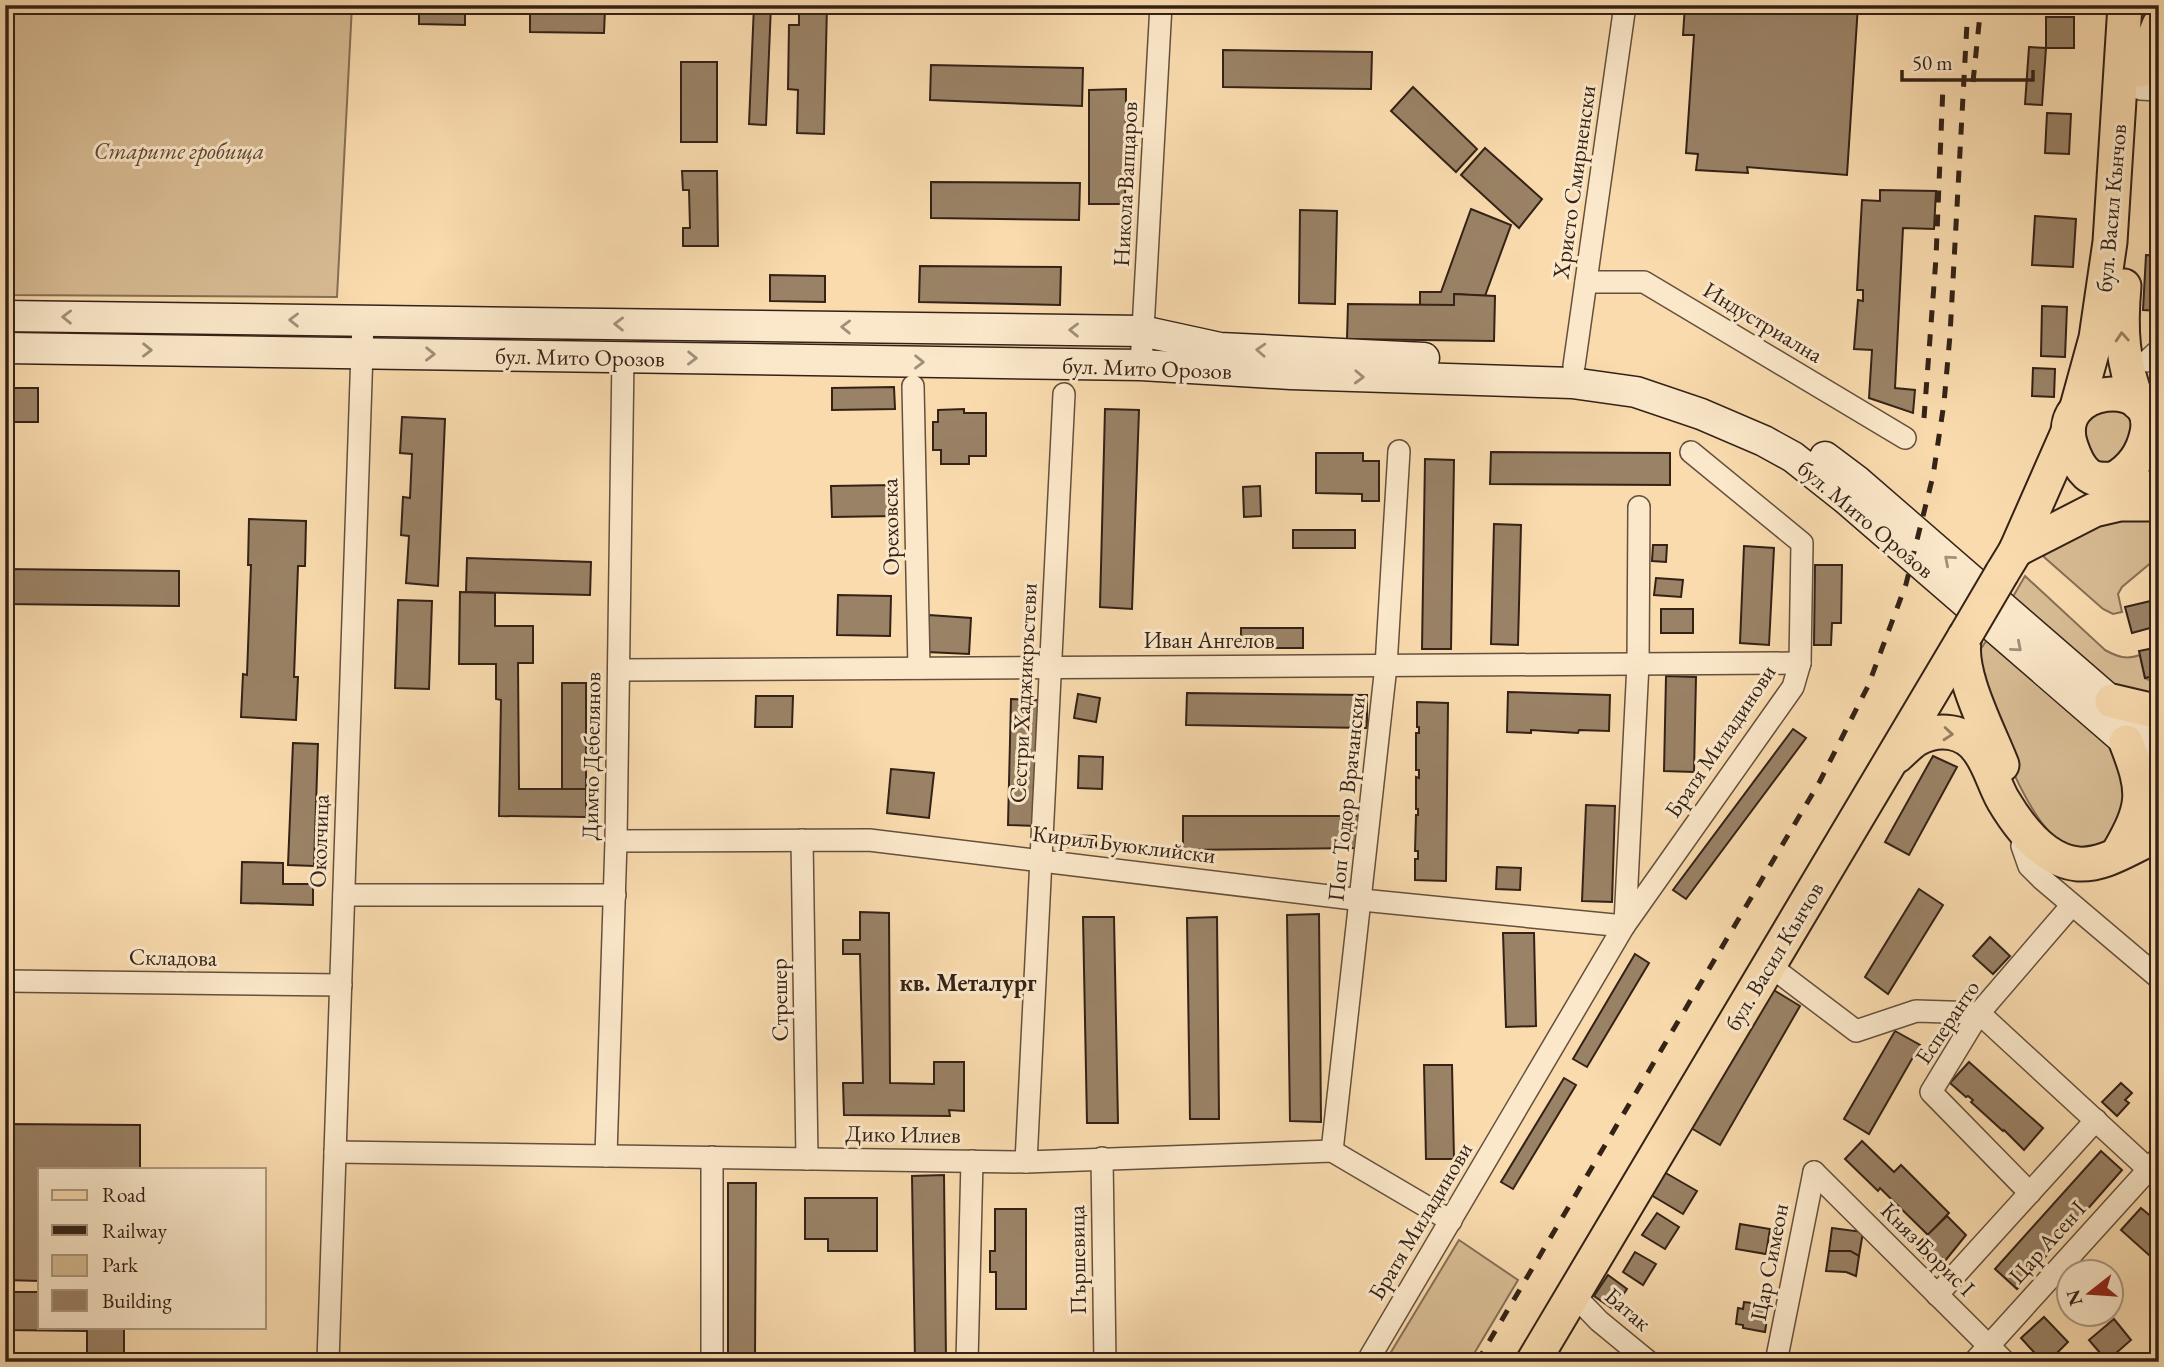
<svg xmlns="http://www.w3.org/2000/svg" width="2164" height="1367" font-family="'EB Garamond',serif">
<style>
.green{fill:#d8bc94;stroke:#866f56;stroke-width:2}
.building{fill:#9a8266;stroke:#342217;stroke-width:2}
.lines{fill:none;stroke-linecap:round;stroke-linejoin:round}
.street-casing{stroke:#65503d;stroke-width:24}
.secondary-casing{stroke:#342217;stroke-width:33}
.primary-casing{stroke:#342217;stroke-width:37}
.street{stroke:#fbe8ca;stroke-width:21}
.secondary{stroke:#fbe8ca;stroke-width:30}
.primary{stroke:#f9dbae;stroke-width:33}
.rail{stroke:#342217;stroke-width:5;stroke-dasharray:12 12;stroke-linecap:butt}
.primary-bridge-casing{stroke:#342217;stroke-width:37;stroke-linecap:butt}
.primary-bridge{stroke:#f9dbae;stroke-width:33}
.oneway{stroke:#a18f79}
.oneway2{stroke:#967e62}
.labels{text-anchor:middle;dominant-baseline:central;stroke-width:6;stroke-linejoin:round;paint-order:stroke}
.park-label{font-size:23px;font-style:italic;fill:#5d4836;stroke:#fbe8ca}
.street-label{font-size:23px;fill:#342217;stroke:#fbe8ca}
.neighbourhood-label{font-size:24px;font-weight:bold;fill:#342217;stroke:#fbe8ca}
</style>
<rect width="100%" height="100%" fill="#f9dbae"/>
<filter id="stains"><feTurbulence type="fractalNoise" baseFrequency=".00286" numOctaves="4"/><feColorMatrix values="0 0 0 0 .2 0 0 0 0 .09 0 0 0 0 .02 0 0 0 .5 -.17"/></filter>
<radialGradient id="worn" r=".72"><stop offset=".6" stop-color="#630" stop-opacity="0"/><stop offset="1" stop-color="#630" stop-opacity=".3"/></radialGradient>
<g class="green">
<path d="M5,5H352L337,297L5,295Z"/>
<path d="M2098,405L2129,411L2133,434C2125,448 2116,468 2096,463L2083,438L2089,413Z"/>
<path d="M2093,514C2114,515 2152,508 2159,534C2160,540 2159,550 2159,556L2122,587L2118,594L2122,612L2113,614L2103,609L2044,557V549Z"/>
<path d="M2025,576L2105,650C2118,657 2126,660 2140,655L2145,678L2159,685V701L2130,698L2011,600Z"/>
<path d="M1990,635L2122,756L2127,766L2123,830C2107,841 2090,854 2069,846C2025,830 1988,706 1971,664Z"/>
<path d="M1459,1240L1518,1280L1469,1362H1385Z"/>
</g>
<g class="building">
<path d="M754,5H771L766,125L749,124Z"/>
<path d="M799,5H827L824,134L797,133L798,90L788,89L789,25H799Z"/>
<path d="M1685,5H1858L1847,175L1747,167L1748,173L1696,170L1698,154L1686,153L1694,35H1683Z"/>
<path d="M419,8H465V25L419,24Z"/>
<path d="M530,9H605L604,33L530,32Z"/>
<rect x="2046" y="17" width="28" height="31"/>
<path d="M2029,47L2046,48L2042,105L2025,104Z"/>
<path d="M1223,50L1372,52L1371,89L1223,87Z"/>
<rect x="681" y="62" width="36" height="80"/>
<path d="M931,65L1083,68L1082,106L930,100Z"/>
<path d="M1413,87L1477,149L1456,172L1391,111Z"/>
<path d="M1126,89L1125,204H1089V90Z"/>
<path d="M2047,113L2071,114L2069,154L2045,153Z"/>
<path d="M1485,148L1542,199L1519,228L1461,175Z"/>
<path d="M682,171H717L718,246H683V228H690L689,190H683Z"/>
<path d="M931,182L1080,183L1079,220L931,218Z"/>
<path d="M1880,190L1936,191L1934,229L1903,228L1895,388L1915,390L1913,413L1869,398L1872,350L1854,349L1858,300L1863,301V290H1857L1862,200L1880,201Z"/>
<path d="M1471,209L1511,225L1485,296L1454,294V305H1420V292H1441Z"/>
<path d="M1300,210L1337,211L1335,304L1299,303Z"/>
<path d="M2035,216L2076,219L2073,267L2032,265Z"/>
<path d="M2146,255L2159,256V311L2143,310Z"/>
<path d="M920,266L1061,267L1060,305L919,302Z"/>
<path d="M770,275L825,276V302L770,301Z"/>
<path d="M1454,294L1495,296L1494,341L1347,339L1348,304L1454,305Z"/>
<path d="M2042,306L2067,307L2065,357L2041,356Z"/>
<path d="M2033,368L2055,369L2054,397L2032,396Z"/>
<path d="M894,387L895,409L832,410V388Z"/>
<rect x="5" y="388" width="33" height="34"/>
<path d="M964,409V413H986V456H969V464H941V450H933V422H938V410Z"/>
<path d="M1105,409L1139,410L1132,609L1100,607Z"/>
<path d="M402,417L445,419L438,586L406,583L409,536L401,535L403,497L410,498L412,454L400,453Z"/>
<path d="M1491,452L1670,453V485L1490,484Z"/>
<path d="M1316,453H1363V461H1379V501H1362V494L1316,493Z"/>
<path d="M1425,459L1454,460L1451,649H1422Z"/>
<path d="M895,485V516L832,517L831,486Z"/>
<path d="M1260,486L1261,516L1244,517L1243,487Z"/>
<path d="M249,519L306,521L305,566H298L294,677H298L296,720L241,717L243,674L247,675L251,565H248Z"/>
<path d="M1494,524L1521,525L1518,645L1491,644Z"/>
<rect x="1293" y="530" width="62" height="18"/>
<path d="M1653,545H1667L1666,562L1652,561Z"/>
<path d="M1744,546L1774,548L1769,645L1740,643Z"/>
<path d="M467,558L591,562L590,595L466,592Z"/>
<path d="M1815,565H1842L1841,623H1832L1831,645H1814Z"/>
<path d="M5,569L179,571V606L5,604Z"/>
<path d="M1656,578L1683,580L1681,597L1654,595Z"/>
<path d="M460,592L495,593V626H533V663H518L519,789H586V817L499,816L501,700L496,699V664H459Z"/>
<path d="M838,595L891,596L890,636L837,635Z"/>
<path d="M2159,599V675L2145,678L2139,651L2154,648L2150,628L2132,633L2125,607Z"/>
<path d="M398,600L432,601L429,689L395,688Z"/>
<rect x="1661" y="609" width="32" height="24"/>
<path d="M929,615L971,618L969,654L927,652Z"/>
<rect x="1241" y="628" width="62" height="20"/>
<path d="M1666,676L1696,677L1694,772L1664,771Z"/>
<rect x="562" y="683" width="24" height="106"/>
<path d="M1508,692L1610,695L1609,731L1579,730L1578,733L1531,730V733L1507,732Z"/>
<path d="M1187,693L1367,695V728L1186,725Z"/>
<path d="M1078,694L1100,698L1096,722L1074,718Z"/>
<path d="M756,696H793L792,727H755Z"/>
<path d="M1011,699L1039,700L1036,826L1008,825Z"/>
<path d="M1417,702L1448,703L1446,881L1415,880V859H1418V851H1415L1416,815H1418V809H1416V777L1419,778V770H1416V733H1419V727H1417Z"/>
<path d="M1793,729L1806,738L1686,899L1673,890Z"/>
<path d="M293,743L318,744L314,866L288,865Z"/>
<path d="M1079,756L1103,757L1102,789L1078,788Z"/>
<path d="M1933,756L1957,767L1909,855L1885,842Z"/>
<path d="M891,769L934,773L929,818L887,813Z"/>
<path d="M1586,805L1615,806L1612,902L1582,901Z"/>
<path d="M1183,816H1360L1361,848L1183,850Z"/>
<path d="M1065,835L1096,836V848L1065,847Z"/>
<path d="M242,862L283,863V884H313V905L241,903Z"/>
<path d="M1497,867L1521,868L1520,890L1496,889Z"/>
<path d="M1919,889L1943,905L1888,994L1865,977Z"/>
<path d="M860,912L889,913L890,1083L934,1084V1062H964V1111L949,1110L950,1116L844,1115L843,1083H863L860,954H843V940H860Z"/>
<path d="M1319,914L1321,1122L1290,1121L1287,915Z"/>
<path d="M1083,917H1114L1118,1123H1087Z"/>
<path d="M1217,917L1219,1119H1190L1187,918Z"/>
<path d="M1503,933H1534L1536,1026L1506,1027Z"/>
<path d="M1990,937L2010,956L1993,974L1973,956Z"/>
<path d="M1635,954L1649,963L1587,1067L1573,1059Z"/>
<path d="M1772,989L1800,1006L1720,1145L1691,1128Z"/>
<path d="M1895,1031L1920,1045L1869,1134L1844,1119Z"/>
<path d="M1969,1062L2043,1128L2024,1150L2004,1130L2003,1131L1971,1102L1973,1100L1968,1096L1966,1097L1950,1083Z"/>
<path d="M1424,1065H1452L1454,1159H1426Z"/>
<path d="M1564,1078L1576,1085L1513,1189L1501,1182Z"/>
<path d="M2121,1083L2132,1093L2125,1100L2129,1103L2117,1116L2102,1102Z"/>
<path d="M5,1124L140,1125V1169H40V1281L5,1280Z"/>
<path d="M1862,1141L1894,1172L1901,1165L1949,1213L1928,1235L1880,1188L1878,1191L1845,1159Z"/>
<path d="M2101,1151L2122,1170L2017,1289L1995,1269Z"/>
<path d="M1664,1172L1697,1191L1683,1214L1651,1195Z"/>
<path d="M944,1175L946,1362H915L912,1176Z"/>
<path d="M728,1183H756L755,1362H728Z"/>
<path d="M805,1198H877V1251H828V1239H805Z"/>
<path d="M2141,1208L2159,1223V1264L2121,1230Z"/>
<path d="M995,1209H1026V1309H996V1272H990V1251H995Z"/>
<path d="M1657,1213L1679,1227L1665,1249L1642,1235Z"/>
<path d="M1947,1216L1966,1235L1945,1261L1942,1258L1933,1267L1914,1248Z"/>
<path d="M1740,1224L1770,1229L1766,1254L1736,1249Z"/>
<path d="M1832,1228L1863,1232L1859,1256L1850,1251H1829Z"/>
<path d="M1829,1251H1850L1859,1256L1856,1276L1846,1272L1826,1271Z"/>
<path d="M1635,1252L1656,1264L1643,1285L1623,1272Z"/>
<path d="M1608,1275L1627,1289L1613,1309L1594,1296Z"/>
<path d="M5,1292H40V1327H124V1362H87V1331L5,1330Z"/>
<path d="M1744,1302L1769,1305L1765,1332L1743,1328V1325L1736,1324L1738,1308L1743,1309Z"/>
<path d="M2044,1317L2068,1342L2048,1362H2043L2021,1338Z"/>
<path d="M2114,1319L2131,1340L2107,1361L2089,1340Z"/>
</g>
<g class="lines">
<defs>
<g id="street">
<path d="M2140,89L2159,90"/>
<path d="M1586,282H1644L1905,438"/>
<path d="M2147,361L2159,350"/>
<path d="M1141,365L1161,5"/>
<path d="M1574,366L1625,5"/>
<path d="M913,386L919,668"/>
<path d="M619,670L1800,663"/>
<path d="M2031,837L2022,846L2029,866L2042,879L2159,978"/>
<path d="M802,840L807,1159"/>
<path d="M616,841L869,840L1362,900L1624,926"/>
<path d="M344,895H615"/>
<path d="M1625,923L1638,664L1639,507"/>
<path d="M1769,965L1856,1031L1916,1011L1979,1013L2159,1179"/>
<path d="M5,981L341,985"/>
<path d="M1332,1151L1386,666L1399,451"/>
<path d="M335,1152L1026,1162L1332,1151L1451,1221"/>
<path d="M606,1156L616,841L623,357"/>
<path d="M1102,1158L1105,1362"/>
<path d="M1026,1162L1064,394"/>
<path d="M1814,1172L2005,1362"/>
<path d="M2030,1193L1931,1092L1979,1013L2072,905"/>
<path d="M1573,1294L1599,1321L1649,1362"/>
<path d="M1937,1295L2096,1120"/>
<path d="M328,1362L363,321"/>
<path d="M712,1362V1157"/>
<path d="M967,1362L972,1161"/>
<path d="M1367,1362L1624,926L1793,687L1800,663L1802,543L1691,452"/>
<path d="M1776,1362L1814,1172"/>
<path d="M1974,1362L2157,1160"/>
</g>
<g id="secondary">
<path d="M5,316L1142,331L1220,348L1424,358"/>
<path d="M5,348L1141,365L1291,374L1572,383L1636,392L1701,414L1764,441L1793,457L1846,499L2159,770"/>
<path d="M1825,457L1857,481L2159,743"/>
</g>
<g id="primary">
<path d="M2141,70L2159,25"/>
<path d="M2124,286C2120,330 2122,362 2138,403"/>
<path d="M2077,407L2096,338L2110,242L2125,5"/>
<path d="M2114,479C2132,469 2143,453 2147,433C2159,374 2050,385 2071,446C2074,455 2079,467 2087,474C2096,482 2106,478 2117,480C2131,483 2146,487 2159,493"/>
<path d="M2016,550L2094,510L2120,504H2159"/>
<path d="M2002,573L2016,550L2068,432"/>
<path d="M1965,636C1956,671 1989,731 2002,765"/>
<path d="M2112,701L2159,712"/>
<path d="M1897,756C1903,751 1910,743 1917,739C1938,727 1965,730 1979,751C1990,766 1994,784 2003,800C2019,827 2044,861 2078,864C2106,866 2133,845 2159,835"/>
<path d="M2118,853C2145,806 2146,793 2126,742"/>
<path d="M1533,1362L1965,636"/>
</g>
</defs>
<use href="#street" class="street-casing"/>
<use href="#secondary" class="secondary-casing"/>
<use href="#primary" class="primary-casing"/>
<use href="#street" class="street"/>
<use href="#secondary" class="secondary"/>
<use href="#primary" class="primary"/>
<g class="rail">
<path d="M1973,82L1981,5"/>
<path d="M1924,418L1936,258L1943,85"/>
<path d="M1477,1362L1820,781L1868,686L1896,611L1906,584L1933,476L1944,403L1950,335L1968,5"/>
</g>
<defs>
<path id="primary-bridge" d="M1965,636L2002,573"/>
</defs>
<use href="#primary-bridge" class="primary-bridge-casing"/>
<use href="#primary-bridge" class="primary-bridge"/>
</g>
<defs><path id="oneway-chevron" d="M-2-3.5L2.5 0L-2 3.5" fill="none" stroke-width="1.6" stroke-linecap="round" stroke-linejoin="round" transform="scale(1.75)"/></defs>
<g class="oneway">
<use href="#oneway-chevron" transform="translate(67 317) rotate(-179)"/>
<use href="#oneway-chevron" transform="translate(294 320) rotate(-179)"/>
<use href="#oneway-chevron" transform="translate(619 324) rotate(-179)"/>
<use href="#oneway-chevron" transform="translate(846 327) rotate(-179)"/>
<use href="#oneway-chevron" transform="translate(1074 330) rotate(-179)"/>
<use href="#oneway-chevron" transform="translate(147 350) rotate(1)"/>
<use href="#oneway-chevron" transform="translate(1261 350) rotate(-177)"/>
<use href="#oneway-chevron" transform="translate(430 354) rotate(1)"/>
<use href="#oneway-chevron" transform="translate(692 358) rotate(1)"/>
<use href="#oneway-chevron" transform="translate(919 362) rotate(1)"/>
<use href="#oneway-chevron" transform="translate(1359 377) rotate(2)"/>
<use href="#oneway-chevron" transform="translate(1949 560) rotate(-139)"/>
<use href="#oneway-chevron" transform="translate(2017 647) rotate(41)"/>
</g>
<g class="oneway2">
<use href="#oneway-chevron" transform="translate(2122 337) rotate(-94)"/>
<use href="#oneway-chevron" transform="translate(1948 734) rotate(5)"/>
</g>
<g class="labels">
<g class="park-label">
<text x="179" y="151">Старите гробища</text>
</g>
<g class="street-label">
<text transform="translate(1574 182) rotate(-82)">Христо Смирненски</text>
<text transform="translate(1125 184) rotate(-87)">Никола Вапцаров</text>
<text transform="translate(2111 208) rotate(-85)">бул. Васил Кънчов</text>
<text transform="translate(1763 322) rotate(31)">Индустриална</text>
<text transform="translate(580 357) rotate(1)">бул. Мито Орозов</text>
<text transform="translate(1147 368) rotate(2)">бул. Мито Орозов</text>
<text transform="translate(1866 519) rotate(40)">бул. Мито Орозов</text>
<text transform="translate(890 527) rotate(-91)">Ореховска</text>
<text x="1209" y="640">Иван Ангелов</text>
<text transform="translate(1023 693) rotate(-87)">Сестри Хаджикръстеви</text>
<text transform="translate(1720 741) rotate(-56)">Братя Миладинови</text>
<text transform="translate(591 756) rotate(-89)">Димчо Дебелянов</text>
<text transform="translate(1346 799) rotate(-84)">Поп Тодор Врачански</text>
<text transform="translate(319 841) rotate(-88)">Околчица</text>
<text transform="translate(1124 844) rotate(7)">Кирил Буюклийски</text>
<text transform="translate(1774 956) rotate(-59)">бул. Васил Кънчов</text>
<text transform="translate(173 957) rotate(1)">Складова</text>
<text transform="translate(779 1000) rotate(-91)">Стрешер</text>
<text transform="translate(1947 1022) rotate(-56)">Есперанто</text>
<text transform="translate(903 1134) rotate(1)">Дико Илиев</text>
<text transform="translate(1420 1221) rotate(-59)">Братя Миладинови</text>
<text transform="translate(2047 1242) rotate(-48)">Цар Асен I</text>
<text transform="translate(1928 1249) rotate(45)">Княз Борис I</text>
<text transform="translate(1077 1260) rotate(-91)">Пършевица</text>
<text transform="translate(1769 1262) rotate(-79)">Цар Симеон</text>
<text transform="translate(1628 1309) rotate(41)">Батак</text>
</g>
<g class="neighbourhood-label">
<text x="968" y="982">кв. Металург</text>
</g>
</g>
<rect width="2164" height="1367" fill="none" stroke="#f9dbae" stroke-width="28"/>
<rect x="7" y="7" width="2150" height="1353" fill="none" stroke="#342217" stroke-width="3.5"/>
<rect x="14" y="14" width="2136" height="1339" fill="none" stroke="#342217" stroke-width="2"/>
<rect x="38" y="1168" width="228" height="161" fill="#fbe8ca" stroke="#ab9982" stroke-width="2"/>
<rect x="52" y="1190" width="35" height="10" fill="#f9dbae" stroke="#ab9982" stroke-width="2"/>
<text x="102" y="1202" font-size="21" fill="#342217">Road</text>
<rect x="52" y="1225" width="35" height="10" fill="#342217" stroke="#ab9982" stroke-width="2"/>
<text x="102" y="1238" font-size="21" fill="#342217">Railway</text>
<rect x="52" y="1255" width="35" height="21" fill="#d8bc94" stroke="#ab9982" stroke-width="2"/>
<text x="102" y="1272" font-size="21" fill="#342217">Park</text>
<rect x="52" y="1290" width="35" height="21" fill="#9a8266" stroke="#ab9982" stroke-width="2"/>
<text x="102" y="1308" font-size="21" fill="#342217">Building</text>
<g transform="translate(2090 1293) rotate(253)"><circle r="33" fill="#fbe8ca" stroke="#ab9982" stroke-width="2"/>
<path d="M0-5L12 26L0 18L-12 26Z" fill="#8f2418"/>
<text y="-10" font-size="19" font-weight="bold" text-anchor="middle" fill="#342217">N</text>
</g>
<path d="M1902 70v10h131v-10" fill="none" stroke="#342217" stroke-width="3.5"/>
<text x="1912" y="70" font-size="21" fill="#342217" stroke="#fbe8ca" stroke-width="5" paint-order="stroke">50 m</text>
<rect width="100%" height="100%" filter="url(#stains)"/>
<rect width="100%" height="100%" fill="url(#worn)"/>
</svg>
